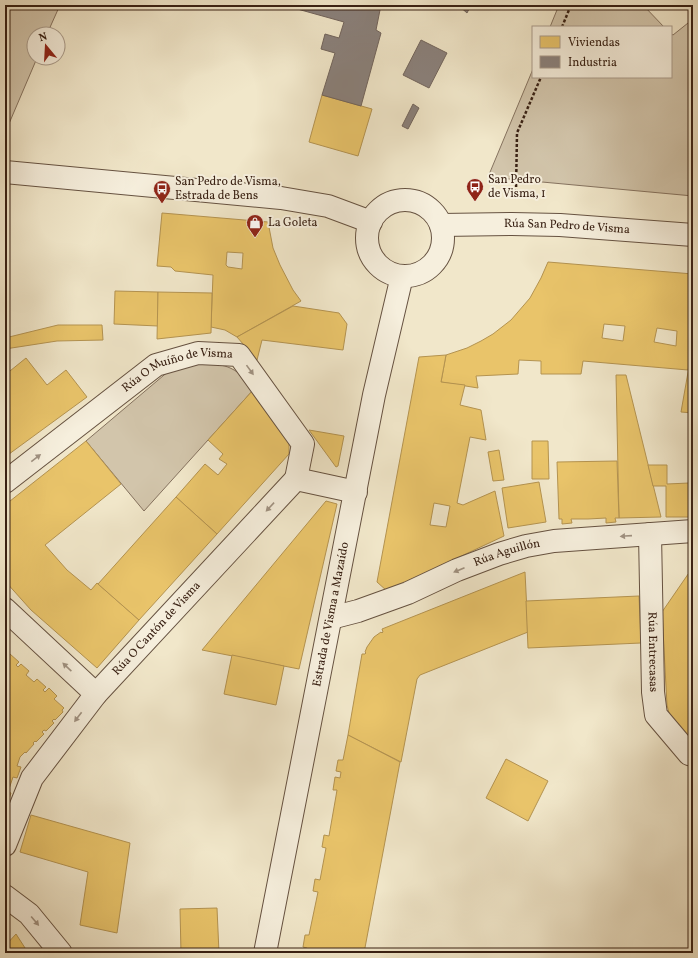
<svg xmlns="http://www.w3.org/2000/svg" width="698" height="958" font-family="Vollkorn,serif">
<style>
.green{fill:#d2c5ab;stroke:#85725f}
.homes{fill:#e9c46a;stroke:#b49350;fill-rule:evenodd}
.industry{fill:#8a817c;stroke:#71645c}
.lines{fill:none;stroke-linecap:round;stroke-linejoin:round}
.minor-casing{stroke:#665241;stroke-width:24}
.path{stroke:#382013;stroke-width:2.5;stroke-dasharray:3 2;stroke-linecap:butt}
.minor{stroke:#f6efdd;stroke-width:22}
.oneway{fill:#a09282}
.labels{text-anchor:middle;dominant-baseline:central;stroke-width:4;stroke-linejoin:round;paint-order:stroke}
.poi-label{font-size:12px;fill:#382013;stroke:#f6efdd;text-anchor:start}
.street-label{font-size:12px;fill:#382013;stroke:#f6efdd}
</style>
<rect width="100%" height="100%" fill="#f1e7ca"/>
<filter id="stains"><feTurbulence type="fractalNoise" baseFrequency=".005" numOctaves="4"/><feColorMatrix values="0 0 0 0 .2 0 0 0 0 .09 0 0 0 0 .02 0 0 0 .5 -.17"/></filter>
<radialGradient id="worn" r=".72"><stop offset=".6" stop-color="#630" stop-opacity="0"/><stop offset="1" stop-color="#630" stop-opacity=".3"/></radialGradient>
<g class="green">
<path d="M5,5H60L47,34H34V58H37L5,133Z"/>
<path d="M559,5H643L664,27H550Z"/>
<path d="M693,19V196L488,177L533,69V77H671V34L673,35Z"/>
<path d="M194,363C224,364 234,364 254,389L144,511L86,441L170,370Z"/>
</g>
<g class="homes">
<path d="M322,95L372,109L358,156L309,142Z"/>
<path d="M162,213L268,222L273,248L280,265L293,290L301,301L237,337L225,330L211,327L213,275L175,271L171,267L157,266ZM227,252L243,253L242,269L228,267L226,265Z"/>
<path d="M548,262L693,274V344L688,370L583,361L581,374H541V361L519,360L518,374L476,376L478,388L441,382L446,355L467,348L481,341L493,334L511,320L530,298L541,278ZM604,324L625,326L623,341L602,338ZM657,328L677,331L676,346L654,342Z"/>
<path d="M115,291L158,292V326L114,324Z"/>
<path d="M158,292L212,293L211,333L157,339Z"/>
<path d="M293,306L339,313L347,324L343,350L262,340L257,360L237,337Z"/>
<path d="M58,325H102L103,340L57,341L5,349V338Z"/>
<path d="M693,344V413L681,412Z"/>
<path d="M446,355L441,382L465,385L460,405L481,410L486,440L470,437L457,503L463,505L495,491L504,536L387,591L377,582L419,357ZM434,503L450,506L446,527L430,525Z"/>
<path d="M26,358L47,385L66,370L87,397L5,457V375Z"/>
<path d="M616,375H626L661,517L619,518Z"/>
<path d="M254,389L289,437V454L217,534L176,497L205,464L218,475L227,464L219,459L223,454L208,440Z"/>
<path d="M309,430L344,436L338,466L336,467Z"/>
<path d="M86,441L121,484L45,545L67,570L91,590L97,583L139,620L97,668L31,610L5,581V505Z"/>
<path d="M532,441H548L549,479H532Z"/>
<path d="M499,450L504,480L493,481L488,452Z"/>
<path d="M617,461L619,518H615L616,522L606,523V518L588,519H571L572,523L562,524V519H559L557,462Z"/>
<path d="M648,465H667V484L689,483L693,477V517H666V486H653Z"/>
<path d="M539,482L546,522L508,528L502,488Z"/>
<path d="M176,497L217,534L139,620L98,584Z"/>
<path d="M326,501L337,504L299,669L202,650Z"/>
<path d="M693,567V740L688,738L669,713L667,705L662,612Z"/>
<path d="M525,572L528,632L420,675L417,679L401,762L348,735L362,654H365L366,653L365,652L367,647L374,637L381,632L382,633L383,632L382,629Z"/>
<path d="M639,596L641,643L528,648L526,601Z"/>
<path d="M10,654L19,662L16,665L18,667L21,664L29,671L26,675L34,682L37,679L46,687L43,690L45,692L49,688L57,696L54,699L64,708L62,710L63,712L55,720L54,719L52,721L54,723L46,731L44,730L42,732L44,734L36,742L35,741L33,743L34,744L26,753L25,752L20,757L17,766L21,767L17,778L13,777L8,792L11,793L7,805L5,804V656L7,658Z"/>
<path d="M232,655L284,666L276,705L224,694Z"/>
<path d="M348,735L400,762L364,953H301L302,950L306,951L307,948L303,947L305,935H309L318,892L313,891L315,879L320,880L326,848L322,847L324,835L329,836L336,796L337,790H333L335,777L340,778L341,772L336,771L338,760H343Z"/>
<path d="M506,759L548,781L528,821L486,798Z"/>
<path d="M31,815L130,843L117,933L80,925L88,872L20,852Z"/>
<path d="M217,908L219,953H181L180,909Z"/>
<path d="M16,934L27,951L28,953H5V946Z"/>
</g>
<g class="industry">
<path d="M283,5H381L376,30L381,33L361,106L322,95L335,53L321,49L325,34L339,38L344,22Z"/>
<path d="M458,5H471L467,13Z"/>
<path d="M421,40L447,53L429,88L403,75Z"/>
<path d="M413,104L419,108L408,129L402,126Z"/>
</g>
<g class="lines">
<defs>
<g id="minor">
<path d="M5,172L281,198L328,206L371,222"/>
<circle cx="405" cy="238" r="38"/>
<path id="s1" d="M441,225L512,224L560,225L693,235"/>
<path d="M296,479L356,492"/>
<path id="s2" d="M5,482L156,365L198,353L239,355L303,444L296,479"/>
<path id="s3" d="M650,534L653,692L656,715L689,754L693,755"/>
<path d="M5,609L96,694"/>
<path id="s4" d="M331,618L358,611L408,593L457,570L499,554L526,546L554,541L693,531"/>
<path id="s5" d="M5,845L32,778L96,694L296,479"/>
<path d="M5,896L29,914L61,953"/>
<path id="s6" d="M265,953L374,395L402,276"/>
</g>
</defs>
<use href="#minor" class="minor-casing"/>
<g class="path">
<path d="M562,27L571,5"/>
<path d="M516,192L517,133L541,77"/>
</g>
<use href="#minor" class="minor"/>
</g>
<defs><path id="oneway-solid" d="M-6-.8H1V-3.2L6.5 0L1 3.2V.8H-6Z"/></defs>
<g class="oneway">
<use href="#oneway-solid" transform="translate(250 370) rotate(54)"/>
<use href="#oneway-solid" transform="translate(36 458) rotate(-38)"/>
<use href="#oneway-solid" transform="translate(270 507) rotate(133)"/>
<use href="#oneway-solid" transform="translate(626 536) rotate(176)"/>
<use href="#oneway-solid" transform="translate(459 570) rotate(157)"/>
<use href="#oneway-solid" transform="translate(67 667) rotate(-137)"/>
<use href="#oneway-solid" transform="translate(78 717) rotate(127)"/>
<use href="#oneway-solid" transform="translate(35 921) rotate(50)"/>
</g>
<defs>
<symbol id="bus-pin" viewBox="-11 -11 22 30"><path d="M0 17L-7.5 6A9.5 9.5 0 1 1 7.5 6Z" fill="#8f2418" stroke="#f6efdd"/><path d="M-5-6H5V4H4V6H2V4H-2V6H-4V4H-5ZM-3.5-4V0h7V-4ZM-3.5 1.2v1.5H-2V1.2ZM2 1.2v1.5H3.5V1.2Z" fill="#fff"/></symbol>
<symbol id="shop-pin" viewBox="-11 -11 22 30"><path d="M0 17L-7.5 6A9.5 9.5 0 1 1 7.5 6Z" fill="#8f2418" stroke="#f6efdd"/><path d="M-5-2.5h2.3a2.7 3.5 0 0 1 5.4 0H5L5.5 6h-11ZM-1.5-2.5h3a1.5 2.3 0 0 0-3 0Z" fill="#fff"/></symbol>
</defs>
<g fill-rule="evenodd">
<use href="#bus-pin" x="465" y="177" width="20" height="27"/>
<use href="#bus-pin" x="152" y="179" width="20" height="27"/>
<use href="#shop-pin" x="245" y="213" width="20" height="27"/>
</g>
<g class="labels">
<g class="poi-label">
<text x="488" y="180">San Pedro<tspan x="488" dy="14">de Visma, 1</tspan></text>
<text x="175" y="182">San Pedro de Visma,<tspan x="175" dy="14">Estrada de Bens</tspan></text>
<text x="268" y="223">La Goleta</text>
</g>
<g class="street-label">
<text stroke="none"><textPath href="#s1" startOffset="126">Rúa San Pedro de Visma</textPath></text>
<text stroke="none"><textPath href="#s2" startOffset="210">Rúa O Muíño de Visma</textPath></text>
<text stroke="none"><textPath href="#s4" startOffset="188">Rúa Aguillón</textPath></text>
<text stroke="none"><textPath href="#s6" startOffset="345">Estrada de Visma a Mazaído</textPath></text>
<text stroke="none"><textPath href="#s5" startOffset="267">Rúa O Cantón de Visma</textPath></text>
<text stroke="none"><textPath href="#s3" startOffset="118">Rúa Entrecasas</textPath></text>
</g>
</g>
<rect width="698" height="958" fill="none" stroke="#f1e7ca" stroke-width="20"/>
<rect x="6" y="6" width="686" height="946" fill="none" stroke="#382013" stroke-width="2"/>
<rect x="10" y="10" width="678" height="938" fill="none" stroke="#382013"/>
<rect x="532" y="26" width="140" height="52" fill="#f6efdd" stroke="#aa9c8c"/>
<rect x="540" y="36" width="20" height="12" fill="#e9c46a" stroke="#aa9c8c"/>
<text x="568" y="46" font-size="12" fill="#382013">Viviendas</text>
<rect x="540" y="56" width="20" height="12" fill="#8a817c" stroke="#aa9c8c"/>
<text x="568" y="66" font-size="12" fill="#382013">Industria</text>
<g transform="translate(46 46) rotate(342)"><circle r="19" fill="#f6efdd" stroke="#aa9c8c"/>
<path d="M0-3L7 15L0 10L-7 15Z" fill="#8f2418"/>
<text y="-6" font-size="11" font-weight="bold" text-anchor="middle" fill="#382013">N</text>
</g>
<rect width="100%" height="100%" filter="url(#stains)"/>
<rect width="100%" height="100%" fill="url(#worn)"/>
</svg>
